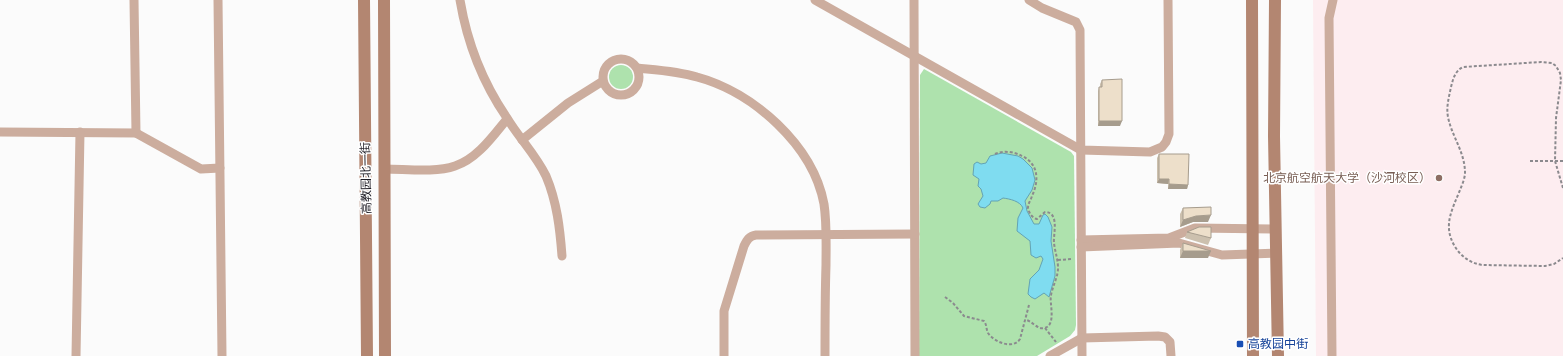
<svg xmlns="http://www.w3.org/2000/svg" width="1563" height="356" font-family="Jost,'Noto Sans SC',sans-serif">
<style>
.education{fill:#fdedf0}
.green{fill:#aee2ad}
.water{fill:#7fdcf0;stroke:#63a3b4}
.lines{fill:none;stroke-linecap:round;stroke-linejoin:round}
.path{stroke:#8b8a8e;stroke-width:2;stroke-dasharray:3 2;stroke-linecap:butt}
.street{stroke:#ccad9e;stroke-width:9}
.secondary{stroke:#b38671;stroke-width:12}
.wall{fill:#ccc0ae}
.shaded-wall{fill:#a69c8d}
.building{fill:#eddfca;stroke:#a69c8d}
.education-dot{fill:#8d6e63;stroke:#fff;stroke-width:1.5}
.transit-dot{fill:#1a4fb4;stroke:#fff;stroke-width:1.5}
.labels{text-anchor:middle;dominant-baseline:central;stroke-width:3;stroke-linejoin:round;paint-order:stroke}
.street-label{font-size:12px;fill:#211f27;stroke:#fff}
.education-label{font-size:12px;fill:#785e54;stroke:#fff;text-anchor:end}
.transit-label{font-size:12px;fill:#164399;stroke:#fff;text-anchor:start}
</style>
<rect width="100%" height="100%" fill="#fbfbfb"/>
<path class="education" d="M1313,0H1563V356H1316Z"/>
<g class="green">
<circle cx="621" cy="77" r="12"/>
<path d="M924,69L1071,152L1074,156L1076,325L1075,330L1070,336L1037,356H919L920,75Z"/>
</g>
<path class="water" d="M1002,153L1018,156L1023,159L1032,168L1035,180L1032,190L1025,201L1027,211L1034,224H1039L1043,215L1045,214L1048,217L1052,227L1051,241L1055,267V276L1049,297L1044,293L1035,299L1031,297L1028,294L1030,279L1039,270L1043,259L1041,256L1036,258L1031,255L1030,241L1017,231L1018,218L1023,208C1020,201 1010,199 1003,198L998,201H991L990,204L985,208L980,207L978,204L983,196L981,189L978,186L979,179L973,175L974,164L977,162L981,164L986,163L990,156Z"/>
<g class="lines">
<g class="path">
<path d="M995,154C1003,150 1015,152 1022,156C1039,164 1039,181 1032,196C1031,200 1028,203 1028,208C1029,213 1032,218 1037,219L1045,212C1060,212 1053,235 1054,243C1055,252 1058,259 1058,268C1058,277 1053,285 1051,295C1049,302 1057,326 1044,328C1037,330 1032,320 1025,320"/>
<path d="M1530,161H1563"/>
<path d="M1563,188L1555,161L1556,118L1561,80L1560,73L1556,66L1552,63L1541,62L1463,67C1455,71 1453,79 1451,87C1449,97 1446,107 1448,117C1452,137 1465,152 1465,173C1465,178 1462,185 1460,190C1452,210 1443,225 1454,245C1460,256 1470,263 1482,265L1545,266L1554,264L1563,258"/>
<path d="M1058,260L1072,259"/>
<path d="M945,297L953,303L964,316L984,321C987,325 986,329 988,333C994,342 1013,350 1020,339L1029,305"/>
<path d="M1045,328L1056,342"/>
</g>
<g class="street">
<path d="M134,0L136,133"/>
<path d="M218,0L222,356"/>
<path d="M460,0C467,42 483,83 507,118C519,138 536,155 546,176C557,202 560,229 562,256"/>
<path d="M815,0L1081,150L1150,152L1162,147L1166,142L1169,134L1168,0"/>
<path d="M914,0L915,356"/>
<path d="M1029,0L1042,8L1076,22L1080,30L1082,356"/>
<circle cx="621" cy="77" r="18"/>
<path d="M637,68C657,70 677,71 697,77C753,92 813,145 824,204C827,224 826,245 826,265C825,295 825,326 825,356"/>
<path d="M0,132L136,133L201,169L220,168"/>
<path d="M522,140L568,103L603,81"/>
<path d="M385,169C406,169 435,173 455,166C477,159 493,136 507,119"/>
<path d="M1081,240L1169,238L1195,228L1276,229"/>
<path d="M1081,247L1179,243L1222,255L1276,253"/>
<path d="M76,356L80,132"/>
<path d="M724,356V311L744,246C747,240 749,236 756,235L915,234"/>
<path d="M1050,356L1082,338L1158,336L1165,337L1170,342L1171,356"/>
<path d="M1332,356L1329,18L1333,0"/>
</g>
<g class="secondary">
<path d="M364,0L367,356"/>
<path d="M384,0L385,356"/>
<path d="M1252,0L1253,356"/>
<path d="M1275,0L1274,136L1278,356"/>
</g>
</g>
<g class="wall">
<path d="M1102,80L1120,126H1098V91L1099,87H1100V84Z"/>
<path d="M1159,154L1188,185L1187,189H1168V184L1157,183V158Z"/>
<path d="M1183,208L1208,222H1193L1180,227V214Z"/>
<path d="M1187,232L1211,238L1208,245L1185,238Z"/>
<path d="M1183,243L1208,258H1180V250Z"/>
</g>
<g class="shaded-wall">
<path d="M1099,121H1122L1120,126H1098Z"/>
<path d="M1159,179H1169L1168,184L1157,183Z"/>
<path d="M1169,184L1188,185L1187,189H1168Z"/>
<path d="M1211,215L1208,222H1193L1180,227L1183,220L1196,216Z"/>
<path d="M1183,251H1211L1208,258H1180Z"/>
</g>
<g class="building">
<path d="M1122,79V121H1099V87H1102V80Z"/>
<path d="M1159,154H1189L1188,185L1169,184V179H1159Z"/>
<path d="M1211,207V215L1196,216L1183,220V208Z"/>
<path d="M1199,227H1211V238L1187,232Z"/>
<path d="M1183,243L1211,251H1183Z"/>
</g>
<circle class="education-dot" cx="1439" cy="178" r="4"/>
<rect class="transit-dot" x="1236" y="340" width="8" height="8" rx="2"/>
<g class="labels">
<g class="street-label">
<text transform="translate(366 178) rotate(-91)">高教园北一街</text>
</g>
<g class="education-label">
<text x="1431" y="178">北京航空航天大学（沙河校区）</text>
</g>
<g class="transit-label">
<text x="1248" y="344">高教园中街</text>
</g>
</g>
</svg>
